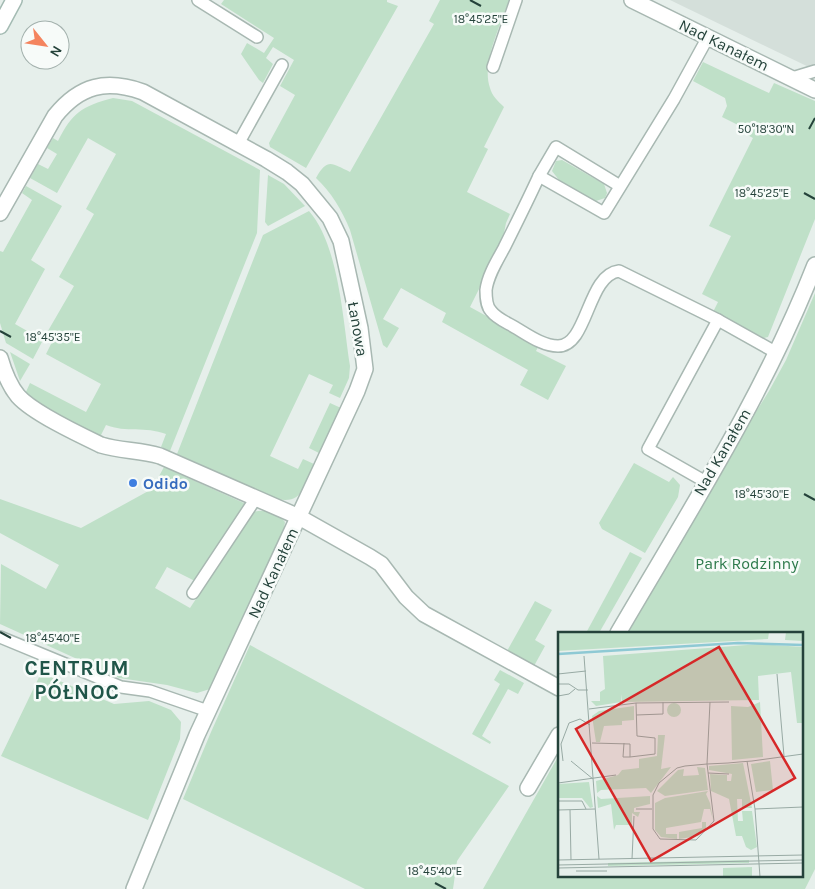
<svg xmlns="http://www.w3.org/2000/svg" width="815" height="889" font-family="Karla,sans-serif">
<style>
.built{fill:#d4dfda}
.green{fill:#bfe0c8}
.lines{fill:none;stroke-linecap:round;stroke-linejoin:round}
.lane-casing{stroke:#a8b8b2;stroke-width:14}
.street-casing{stroke:#a8b8b2;stroke-width:18}
.secondary-casing{stroke:#a4bbb3;stroke-width:18}
.lane{stroke:#fff;stroke-width:11}
.street{stroke:#fff;stroke-width:15}
.secondary{stroke:#fff;stroke-width:15}
.ticks{fill:none;stroke:#24423a;stroke-width:2}
.shop-dot{fill:#3f7fe0;stroke:#f7fbf9;stroke-width:2}
.labels{text-anchor:middle;dominant-baseline:central;stroke-width:5;stroke-linejoin:round;paint-order:stroke}
.street-label{font-size:16px;fill:#24423a;stroke:#f7fbf9}
.shop-label{font-size:16px;font-weight:bold;fill:#366cbe;stroke:#f7fbf9;text-anchor:start}
.park-label{font-size:16px;fill:#2d7a4b;stroke:#f7fbf9}
.district-label{font-size:21px;font-weight:bold;letter-spacing:1px;fill:#1f5548;stroke:#f7fbf9}
.inset-river{fill:none;stroke:#8ec9d4;stroke-width:2.5}
.inset-road{fill:none;stroke:#98aaa4;stroke-width:1}
.view{fill:#d62828;fill-opacity:0.15;stroke:#d62828;stroke-width:2.5}
.inset-edge{fill:none;stroke:#24423a;stroke-width:2.5}
.ticks-label{font-size:12px;text-anchor:middle;fill:#24423a;stroke:#f7fbf9;stroke-width:5;stroke-linejoin:round;paint-order:stroke}
</style>
<rect width="100%" height="100%" fill="#e6efeb"/>
<path class="built" d="M670,0H815V70Z"/>
<g class="green">
<path d="M224,0H387V2L398,6L306,168L270,147L269,143L295,95L280,86L294,60L273,47L266,58L273,64L263,83L259,80L241,54L247,43L264,53L274,38L221,4Z"/>
<path d="M440,0H509C501,25 481,63 490,88C492,96 498,101 504,107L484,147L488,149L467,192L510,214L506,223L502,243L470,307L539,345L536,351L566,366L548,400L520,385L528,370L442,322L446,313L401,288L383,319L399,328L387,348L383,345L350,230C342,210 331,192 316,178C328,157 332,164 350,172L434,24L429,21Z"/>
<path d="M703,62L769,93L774,83L815,101V219L768,337L764,338L713,312L718,302L702,294L731,236L709,226L753,138L736,129L738,125L722,117L727,106L725,98L693,81Z"/>
<path d="M113,98L132,101L260,170L257,233L170,451L161,447L166,434C145,426 126,433 106,425L100,437L32,400L25,394L30,383L86,412L101,384L46,354L53,340L45,336L74,286L59,277L94,214L86,209L116,154L88,138L57,193L30,178L38,164L48,169L57,154L47,148L53,138L58,141C72,113 82,106 113,98Z"/>
<path d="M562,160L604,184L607,193L605,198L596,201L591,199L559,180L552,171L556,161Z"/>
<path d="M268,175L284,184L305,206L268,226L265,222Z"/>
<path d="M26,186L62,206L31,260L45,269L15,324L43,340L33,359L6,343L0,323V251L3,252L32,200L22,193Z"/>
<path d="M309,211C339,245 343,321 350,366L349,378L340,398L329,393L333,385L309,374L270,456L298,469L303,459L314,464C305,484 303,505 277,499L177,454L263,235Z"/>
<path d="M815,293V869L805,889H483L559,755V875H801V633H628L734,447L769,391L786,360Z"/>
<path d="M10,352L30,364L20,381Z"/>
<path d="M330,403L341,408L319,453L309,448Z"/>
<path d="M634,463L669,482L673,477L680,485L678,497L645,553L602,529L599,523Z"/>
<path d="M164,467L246,504L195,581L167,567L155,588L190,608L253,512C265,509 276,511 285,522L284,528L210,689L197,693L167,685L119,678L0,624L1,564L46,589L59,565L0,533V499L81,528L152,489Z"/>
<path d="M630,552L642,558L599,633H586Z"/>
<path d="M535,601L552,610L535,640L545,646L534,666L507,651Z"/>
<path d="M250,645L509,786L457,861L453,889H365L183,799L211,732Z"/>
<path d="M500,670L524,683L518,694L508,689L482,736L491,742L490,744L472,734L500,684L494,680Z"/>
<path d="M41,673L114,704L149,701L171,710L181,722L180,739L148,820L1,756Z"/>
</g>
<g class="lines">
<defs>
<g id="lane">
<path d="M198,0L257,37"/>
<path d="M708,37L674,99L604,213L539,176C528,200 516,224 504,248C497,261 488,275 486,290C486,296 486,306 491,311C497,319 508,323 516,328C528,335 543,346 558,346C588,346 587,275 619,271L718,320L777,353"/>
<path d="M493,67L516,0"/>
<path d="M792,78L815,71"/>
<path d="M238,144L282,65"/>
<path d="M539,176L556,147L620,186"/>
<path d="M706,482L648,449L718,320"/>
<path d="M193,593L256,498"/>
<path d="M0,637L121,687L150,691L208,711"/>
</g>
<g id="street">
<path d="M632,0L815,90"/>
<path d="M0,213L55,116C80,85 106,79 143,92L266,159L287,172L302,184L330,218L341,241L360,328L365,369L357,391L197,735L134,889"/>
<path d="M0,358C4,372 9,385 18,396C33,413 80,435 101,445C120,451 140,450 160,456L299,517L370,557L381,564L406,597L424,614L559,688"/>
<path d="M618,633C688,513 764,395 815,265"/>
<path d="M528,788L559,735"/>
</g>
<path id="secondary" d="M0,26L14,0"/>
</defs>
<use href="#lane" class="lane-casing"/>
<use href="#street" class="street-casing"/>
<use href="#secondary" class="secondary-casing"/>
<use href="#lane" class="lane"/>
<use href="#street" class="street"/>
<use href="#secondary" class="secondary"/>
</g>
<path class="ticks" d="M470,0L481,6M809,129L815,118M804,193L815,199M0,331L11,337M804,494L815,500M0,632L11,638M435,883L446,889"/>
<circle class="shop-dot" cx="133" cy="483" r="5"/>
<g class="labels">
<g class="street-label">
<text transform="translate(724 45) rotate(26)">Nad Kanałem</text>
<text transform="translate(358 329) rotate(80)">Łanowa</text>
<text transform="translate(722 452) rotate(-60)">Nad Kanałem</text>
<text transform="translate(273 573) rotate(-65)">Nad Kanałem</text>
</g>
<g class="shop-label">
<text x="143" y="483">Odido</text>
</g>
<g class="park-label">
<text x="747" y="563">Park Rodzinny</text>
</g>
<g class="district-label">
<text x="77" y="668">CENTRUM<tspan x="77" dy="24">PÓŁNOC</tspan></text>
</g>
</g>
<g transform="translate(558 632)">
<rect width="245" height="245" fill="#e6efeb"/>
<path d="M0,0H211L210,7L0,19ZM228,0H245V9L227,8ZM202,12L245,15V91H239L233,40L200,44L201,68L64,70L63,62V70L38,74L33,69H42V60L47,57L45,24ZM202,70L205,125L174,128L173,74L190,75ZM109 78a7 7 0 1 1 14 0a7 7 0 1 1-14 0ZM76,74V88L64,89V93L46,94L42,110H38L34,84L41,79ZM100,103H107L103,137L113,135L93,161L88,156L43,158L39,161L38,149L60,143L64,138L81,136V127L99,124ZM212,129L215,158L198,160L193,132ZM185,131L194,176H184V167H179L180,189H185L184,179H194L199,215L193,218L188,215L184,204H178L171,167L153,159L152,142L169,143V149H173L174,142L151,138V134ZM139,135L147,136L150,158L107,164L99,159L120,138L126,137L125,144L141,143ZM31,150L35,175L32,176L24,166H0V152ZM150,159L148,162L152,171L155,188L152,177H146L143,190L108,196V202H119V207L103,205L97,198V171L107,166ZM39,164L43,167L92,164V172L76,176V180H82L80,185L74,181V193H58L56,198L53,172L40,176ZM144,190H148V196L140,204L121,207V200L144,196ZM191,228V231L50,234V231ZM194,235V245H165V236Z" fill="#bfe0c8"/>
<path class="inset-river" d="M0,22L180,11L245,13"/>
<path class="inset-road" d="M26,24L41,227M0,42L28,39M219,42L226,124M0,52H11L20,58H30M0,64L11,62L17,57M152,70L149,132L156,189L138,208L102,207L95,197V163L101,151L119,136L127,134L149,132L170,131L181,130L194,129L245,122M31,77L78,71L171,70M78,83L105,82V70M34,111L72,112V125L97,122V106L79,104L78,71M66,111L65,125H72M5,129L3,112L11,91L22,87L32,93M13,129L35,147M189,129L197,177L202,245M150,141L171,142M0,151L58,143M0,169H24L28,177M78,177H94M197,177L245,175M0,178L37,177M12,178L13,228M74,227L76,184M0,228L245,223M0,233L245,228M0,236L245,231M18,239H49"/>
<path class="view" d="M161,15L237,146L93,229L18,97Z"/>
<rect width="245" height="245" class="inset-edge"/>
</g>
<g class="ticks-label">
<text x="481" y="23">18°45'25"E</text>
<text x="766" y="133">50°18'30"N</text>
<text x="762" y="197">18°45'25"E</text>
<text x="53" y="341">18°45'35"E</text>
<text x="762" y="498">18°45'30"E</text>
<text x="53" y="642">18°45'40"E</text>
<text x="435" y="875">18°45'40"E</text>
</g>
<g transform="translate(45 45) rotate(120)"><circle r="24" fill="#f7fbf9" stroke="#a3b1ad"/>
<path d="M0-4L9 19L0 12L-9 19Z" fill="#f4845f"/>
<text y="-8" font-size="14" font-weight="bold" text-anchor="middle" fill="#24423a">N</text>
</g>
</svg>
